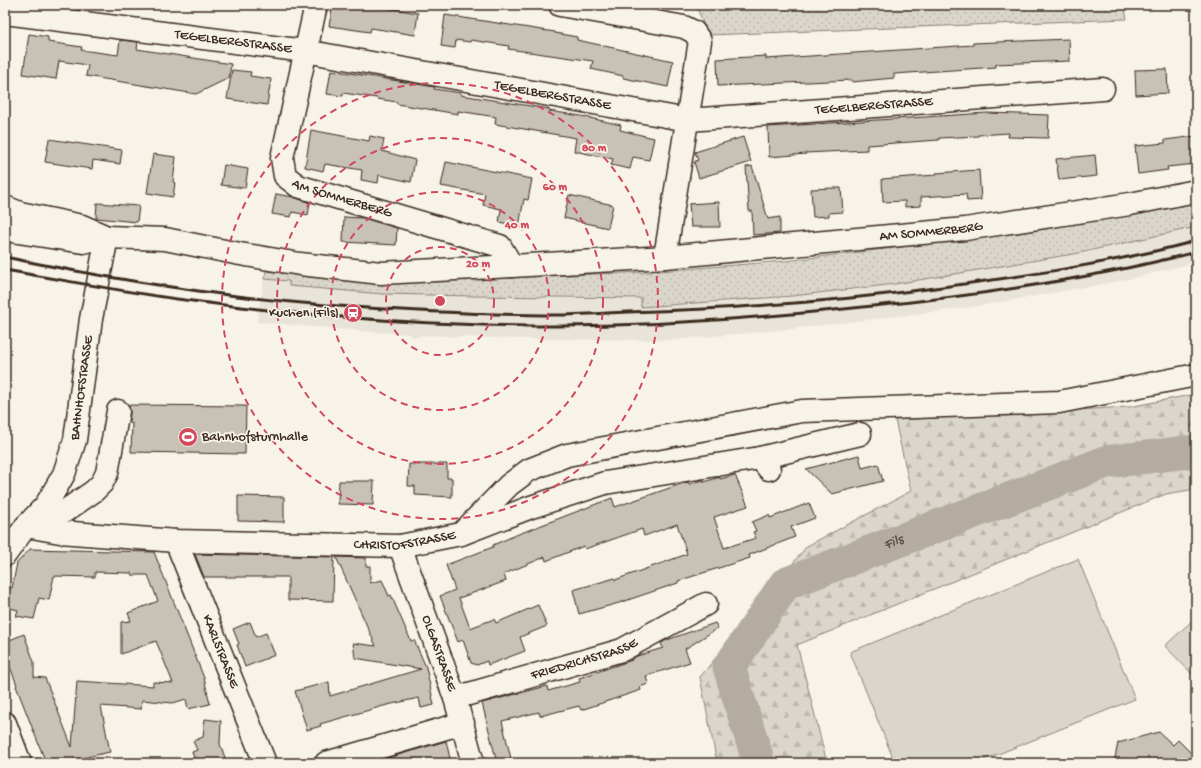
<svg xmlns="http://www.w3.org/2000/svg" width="1201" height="768" font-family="'Gochi Hand',sans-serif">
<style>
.built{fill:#e9e4d9}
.grass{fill:url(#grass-dots);stroke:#8b8074}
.forest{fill:url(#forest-firs);stroke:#8b8074}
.garden{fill:#dbd6cb;stroke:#8b8074}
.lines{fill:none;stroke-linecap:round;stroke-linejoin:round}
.river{stroke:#b4aca0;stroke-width:33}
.building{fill:#c8c1b6;stroke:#3b2a1e}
.minor-casing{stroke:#3b2a1e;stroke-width:25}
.minor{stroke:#f7f3e8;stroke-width:22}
.rail{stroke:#3b2a1e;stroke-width:3}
.ring{fill:none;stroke:#d1495b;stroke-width:2;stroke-dasharray:7 5}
.labels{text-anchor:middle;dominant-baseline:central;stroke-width:3.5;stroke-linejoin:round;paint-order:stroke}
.street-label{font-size:14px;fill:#3b2a1e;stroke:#f7f3e8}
.poi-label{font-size:14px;fill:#3b2a1e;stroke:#f7f3e8;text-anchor:end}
.water-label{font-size:15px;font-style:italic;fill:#5f5145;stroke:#f7f3e8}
.centre{fill:#d1495b;stroke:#f7f3e8;stroke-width:2}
.ring-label{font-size:12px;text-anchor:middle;font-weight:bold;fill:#d1495b;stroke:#f7f3e8;stroke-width:3.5;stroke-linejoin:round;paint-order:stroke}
</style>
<defs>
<pattern id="grass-dots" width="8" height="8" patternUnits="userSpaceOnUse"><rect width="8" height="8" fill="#dbd6cb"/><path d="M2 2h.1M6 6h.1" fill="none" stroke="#bdb8ae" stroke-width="1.8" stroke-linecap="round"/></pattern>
<pattern id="forest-firs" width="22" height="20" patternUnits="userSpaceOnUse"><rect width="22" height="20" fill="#dbd6cb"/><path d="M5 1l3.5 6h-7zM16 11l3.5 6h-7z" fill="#bdb8ae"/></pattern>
</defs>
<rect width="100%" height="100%" fill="#f7f3e8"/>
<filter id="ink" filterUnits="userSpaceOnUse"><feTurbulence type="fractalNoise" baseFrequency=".025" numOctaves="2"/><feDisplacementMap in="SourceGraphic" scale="8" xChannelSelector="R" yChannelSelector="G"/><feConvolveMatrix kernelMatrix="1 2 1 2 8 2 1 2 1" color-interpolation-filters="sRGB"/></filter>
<g filter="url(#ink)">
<path class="built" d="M1196,227V262L1125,280L973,307L791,329L675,340L514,339L420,335V337H411V334L373,332L257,322L264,279L289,281V285L473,296L641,298L642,307L792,296L895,284L1079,253Z"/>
<g class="grass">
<path d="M698,5H1124L1127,19L708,35L697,8Z"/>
<path d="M1196,199V227L1079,253L895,284L792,296L641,307V298L473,296L383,294L289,286V281L264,279L266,271L379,284L520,277L647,272L785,261L1027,232L1172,207Z"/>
</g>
<path class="forest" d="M1196,394V489L1166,494L797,645L827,763H717L700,677L807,546L911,491L895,420L1129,407Z"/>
<g class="garden">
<path d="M1078,559L1135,699L976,763H895L850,652Z"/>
<path d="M1196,617V678L1165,646Z"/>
</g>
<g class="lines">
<path class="river" id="s1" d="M759,763L729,667L785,584L1106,462L1196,451"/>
</g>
<g class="building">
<path d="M342,5H374V6L418,13L415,35L371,28L370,32L329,26L332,9L341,10Z"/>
<path d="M445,15L555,32V33L577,37V40L673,61L668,87L623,78V76L591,69L593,61L508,49L509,46L471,40L470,42L456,40L455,48L441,46Z"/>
<path d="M29,34L48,37V42L82,47L81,50L118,55L120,40L138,42L137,49L231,64L229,78L196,94L86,76L88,65L59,61L56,79L23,74Z"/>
<path d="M1069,39L1070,61L996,64V67L894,74V78L852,82V80L718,86L717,59L766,56V59L973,45V43Z"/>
<path d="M1167,69L1168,93L1136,95L1135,70Z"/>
<path d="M232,70L251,72L250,76L271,79L267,105L227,99Z"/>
<path d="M331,70L435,87L434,89L461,93V95L549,109V111L581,116L621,125L620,130L654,138L649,160L633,157L630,169L611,165L613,159L574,151L576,138L495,124L496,117L458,111V114L397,104V102L377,99V98L343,93V96L327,94Z"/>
<path d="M987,113L1049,115L1048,138L1008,137L1009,133L978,135V136L939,138V140L867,145V150L805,153L806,154L769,157L768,127Z"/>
<path d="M311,130L369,141L370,136L384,139L382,151L415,160L411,182L379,175L378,183L361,180L362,170L325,164L323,171L305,167Z"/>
<path d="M1196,136V164L1167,167L1168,170L1138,174L1135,146L1165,143V140Z"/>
<path d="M743,137L751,162L699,178L694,162L698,160L695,152Z"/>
<path d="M49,139L122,150L120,164L93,160L92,169L45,162Z"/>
<path d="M153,154L176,157L173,182L175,183L173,197L147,193Z"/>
<path d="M1095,155L1097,176L1059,180L1056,159Z"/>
<path d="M446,162L532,179L528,200L524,199L519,226L499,222L501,209L483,205L485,194L441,186Z"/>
<path d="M224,165L248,169L245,188L221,185Z"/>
<path d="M752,166L768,219L780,217V233L753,235L752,211H749L746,167Z"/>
<path d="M979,170L981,200L967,201L966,194L921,197V206L905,207V201L883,202L882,179L936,175V173Z"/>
<path d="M834,188H841L843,212L829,213V216L813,217L811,189Z"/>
<path d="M276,194L293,197L310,203L308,215L292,212L291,217L272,214Z"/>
<path d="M569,195L613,205L608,228L564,218Z"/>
<path d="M719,202L720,227H691L689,204Z"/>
<path d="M97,203L139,206L137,222L96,218Z"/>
<path d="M344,217L363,218L397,228L396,245L343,242Z"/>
<path d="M129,405L246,406L245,454L131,452L132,423H129L130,413Z"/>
<path d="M859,455L862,468L878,464L883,481L832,494L806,469Z"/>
<path d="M409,464H447V478H452V497L415,495V486H408Z"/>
<path d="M735,475L748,506L714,517L724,548L756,538L753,532L756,531L752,522L769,515L770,518L809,503L815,518L791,527L795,537L749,555L750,558L678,581V583L619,603L579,614L573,590L615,578V580L687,554L677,524L644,536L642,529L585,549L584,546L546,561L545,557L504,574L506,581L459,598L470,628L494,619L496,623L538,605L547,626L520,637L525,651L488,665L487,661L477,665L471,663L463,640L458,642L440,596L455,590L446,565L493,547V545L516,535L612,498L615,507L684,483L688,482L689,484L703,480L704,482L720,477V479Z"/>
<path d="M339,481H374L373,505L338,504Z"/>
<path d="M238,496L284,497V522L238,521Z"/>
<path d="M30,549L154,552L204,678L210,704L188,709L186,699L173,703L142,700L141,709L101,706L110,752L73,760L74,763H46L16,686L17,685L5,654V642L24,634L34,662V677L45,678L72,747L77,681L153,686V682L173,683L156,641L121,654V622L131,621L128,613L158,601L148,575H132V573L95,572V577L54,576L49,600L39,598L34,619L16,616L18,610L10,608V606L5,605V587L12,588L17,563Z"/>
<path d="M195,554L334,557L333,601L288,600V577H204Z"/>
<path d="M336,557L366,558V566H370V583L382,580L389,596L391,595L411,641L414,640L426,667L434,705L421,708L419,698L387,705L320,724L321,726L307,730L295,691L329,682L330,696L421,669L355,658L353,643L376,646Z"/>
<path d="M250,622L256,637L266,633L275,655L245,667L237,645L239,644L233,629Z"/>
<path d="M715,623L718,628L685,649L690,662L646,676L648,684L640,687L641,690L581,710L579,706L540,716L539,712L502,721L512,763H497L482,703L547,686L548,691L580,682L579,678L632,660L631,659L637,656L663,648L661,643L667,640Z"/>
<path d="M205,719L221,721L220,744L227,763H196L192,752L197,750L193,741L203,737Z"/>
<path d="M1159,732L1173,745L1178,740L1196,758V763H1114L1118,743Z"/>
<path d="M446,741L451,763H371Z"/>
</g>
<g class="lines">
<defs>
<g id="minor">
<path id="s2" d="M316,5L282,158L285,176L298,186L500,246L512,266L665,257"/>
<path id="s3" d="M560,5L684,27L694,32L700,41L665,257L965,229L1130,204L1196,191"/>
<path id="s4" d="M5,13L305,51L688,120L1103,89"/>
<path d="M5,207L20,213L82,226L107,237"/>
<path d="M5,230L83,242L107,237L165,239L240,254L300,264L381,273L512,266"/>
<path d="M760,458L860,434"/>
<path d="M31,524L65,511L94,491L102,483L107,473L118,411"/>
<path id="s5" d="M26,526L60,532L176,541L400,546L461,534L531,507L605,483L760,458L769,469"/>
<path d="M461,534L509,485L529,470L567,455L802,411L1059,402L1196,375"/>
<path id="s6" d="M176,541L265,763"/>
<path id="s7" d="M400,546L455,698L473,763"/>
<path id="s8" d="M5,555L26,526L46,505L64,474L75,440L91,319L107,237"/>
<path id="s9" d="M455,698L622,650L706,604"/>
<path d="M5,723L20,763"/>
<path d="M326,763L463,723"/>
</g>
</defs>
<use href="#minor" class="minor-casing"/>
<use href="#minor" class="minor"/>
<g class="rail">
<path d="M5,257C115,280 227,298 339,306C411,311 484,315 556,315C580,315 604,313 628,312C731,309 833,302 935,288C1023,276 1110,264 1196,241"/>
<path d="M5,270C62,280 120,291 177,299C303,316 430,326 556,326C659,326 761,318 863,307C975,296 1087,280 1196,252"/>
</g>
</g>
</g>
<g class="ring">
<circle cx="440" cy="301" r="54"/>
<circle cx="440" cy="301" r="109"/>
<circle cx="440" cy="301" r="163"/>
<circle cx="440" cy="301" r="218"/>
</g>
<defs>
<symbol id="station-disc" viewBox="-11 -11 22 22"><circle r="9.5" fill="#d1495b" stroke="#f7f3e8"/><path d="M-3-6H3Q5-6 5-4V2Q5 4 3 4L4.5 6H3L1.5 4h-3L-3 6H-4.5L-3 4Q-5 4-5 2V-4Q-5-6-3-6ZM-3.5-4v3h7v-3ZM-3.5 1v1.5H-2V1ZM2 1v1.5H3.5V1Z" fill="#fff"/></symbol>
<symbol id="stadium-disc" viewBox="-11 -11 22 22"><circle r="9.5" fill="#d1495b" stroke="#f7f3e8"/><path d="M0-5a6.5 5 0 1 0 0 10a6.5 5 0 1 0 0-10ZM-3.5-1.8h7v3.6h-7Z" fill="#fff"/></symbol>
</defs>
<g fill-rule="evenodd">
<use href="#station-disc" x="342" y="302" width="22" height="22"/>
<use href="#stadium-disc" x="177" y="426" width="22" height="22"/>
</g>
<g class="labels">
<g class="street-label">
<text stroke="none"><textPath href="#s4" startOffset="230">TEGELBERGSTRASSE</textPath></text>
<text stroke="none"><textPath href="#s4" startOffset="554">TEGELBERGSTRASSE</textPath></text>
<text stroke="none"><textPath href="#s4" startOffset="878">TEGELBERGSTRASSE</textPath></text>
<text stroke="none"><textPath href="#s2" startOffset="237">AM SOMMERBERG</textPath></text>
<text stroke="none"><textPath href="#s3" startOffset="634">AM SOMMERBERG</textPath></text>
<text stroke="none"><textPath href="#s8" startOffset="189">BAHNHOFSTRASSE</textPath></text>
<text stroke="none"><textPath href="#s5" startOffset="380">CHRISTOFSTRASSE</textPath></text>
<text stroke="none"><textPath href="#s6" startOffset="119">KARLSTRASSE</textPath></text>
<text stroke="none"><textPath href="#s7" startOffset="114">OLGASTRASSE</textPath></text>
<text stroke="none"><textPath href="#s9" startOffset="135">FRIEDRICHSTRASSE</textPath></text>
</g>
<g class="poi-label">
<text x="339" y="313">Kuchen (Fils)</text>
<text x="202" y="437" text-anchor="start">Bahnhofsturnhalle</text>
</g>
<g class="water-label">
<text stroke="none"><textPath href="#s1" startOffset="317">Fils</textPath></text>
</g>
</g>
<circle cx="440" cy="301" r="6" class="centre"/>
<g class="ring-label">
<text x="594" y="151">80 m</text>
<text x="555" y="190">60 m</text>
<text x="517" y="228">40 m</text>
<text x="478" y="267">20 m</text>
</g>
<rect width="1201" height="768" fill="none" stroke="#f7f3e8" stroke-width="20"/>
<rect x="10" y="10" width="1181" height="748" fill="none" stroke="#3b2a1e" stroke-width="1.5" filter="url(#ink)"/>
</svg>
